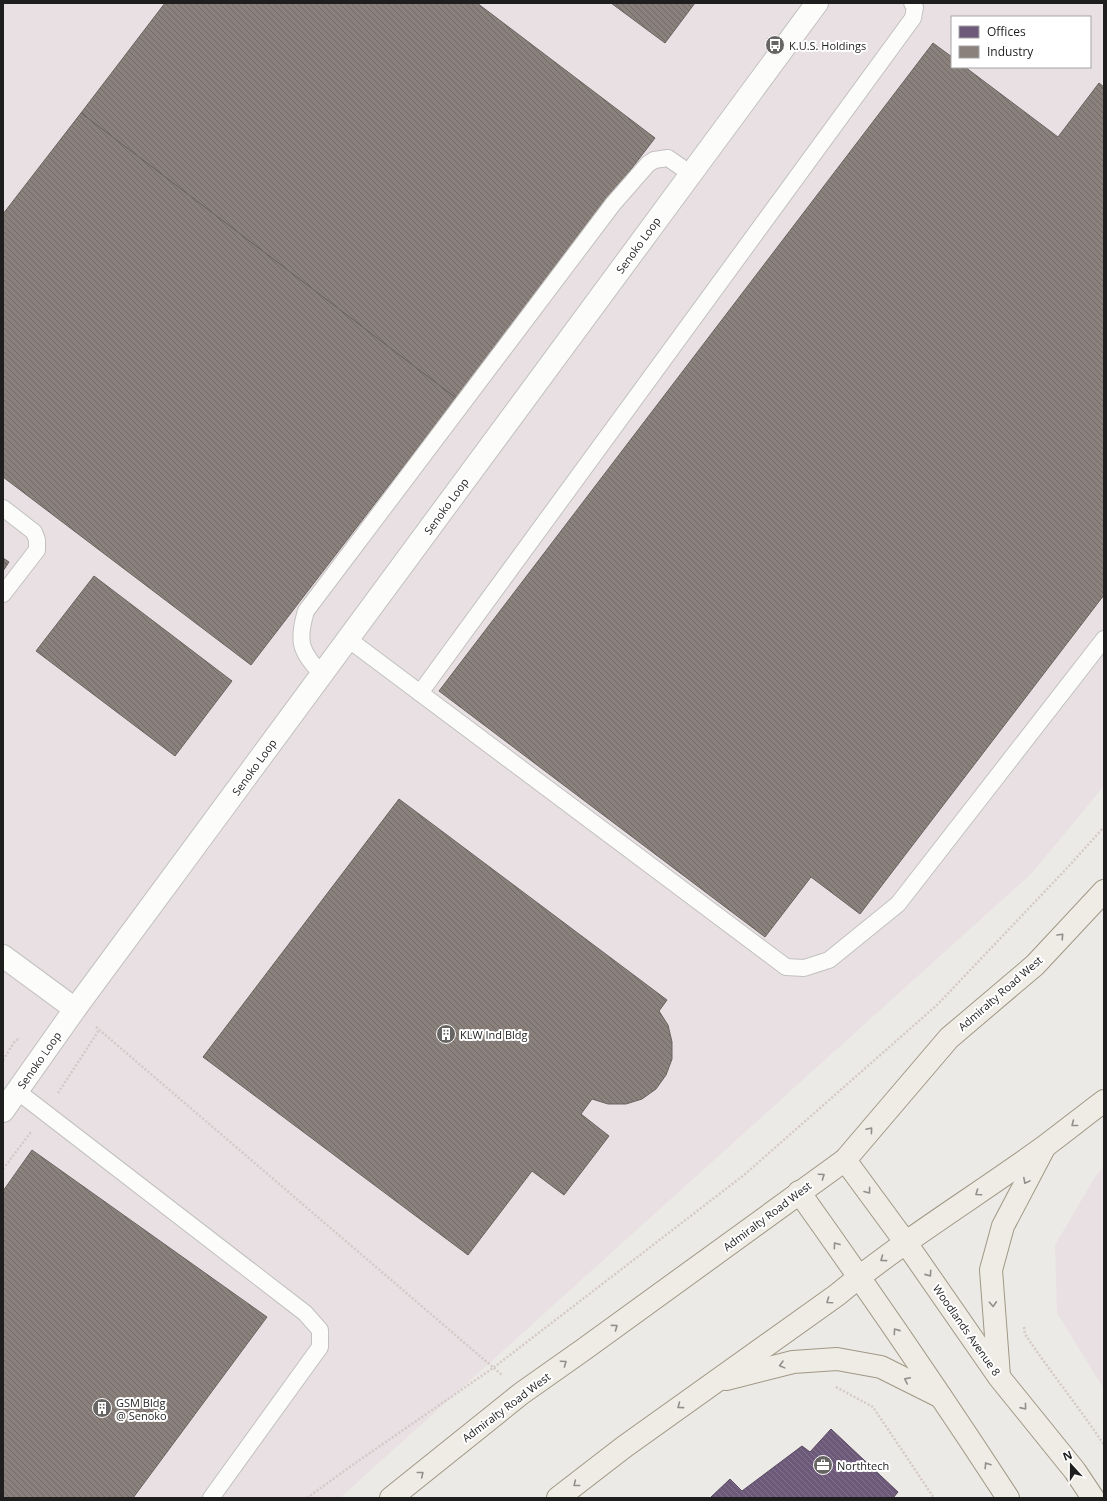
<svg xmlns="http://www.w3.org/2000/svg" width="1107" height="1501" font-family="'Open Sans',sans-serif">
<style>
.industrial{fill:#e9e0e4;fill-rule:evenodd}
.offices{fill:url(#offices-back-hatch);stroke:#55475e}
.industry{fill:url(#industry-back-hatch);stroke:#6a6360}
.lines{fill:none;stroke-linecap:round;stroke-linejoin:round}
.lane-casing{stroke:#c2c1bf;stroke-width:18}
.street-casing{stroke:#c2c1bf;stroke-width:24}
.primary-casing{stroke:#a09885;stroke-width:24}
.path{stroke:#d5c9c7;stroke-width:2.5;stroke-dasharray:2 2;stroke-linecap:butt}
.lane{stroke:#fcfcfb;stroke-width:16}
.street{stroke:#fcfcfb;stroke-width:22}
.primary{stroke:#efece5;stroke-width:22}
.oneway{stroke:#918f8b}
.labels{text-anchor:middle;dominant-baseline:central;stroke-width:4;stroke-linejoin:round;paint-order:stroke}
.poi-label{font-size:11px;fill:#1e1e1e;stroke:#fff;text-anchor:start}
.street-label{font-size:11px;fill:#1e1e1e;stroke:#fff}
</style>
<defs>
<pattern id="offices-back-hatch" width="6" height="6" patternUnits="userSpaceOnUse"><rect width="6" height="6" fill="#6d597a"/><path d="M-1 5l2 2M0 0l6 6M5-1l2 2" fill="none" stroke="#81728a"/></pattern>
<pattern id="industry-back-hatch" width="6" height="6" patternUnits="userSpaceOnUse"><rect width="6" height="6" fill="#8a817c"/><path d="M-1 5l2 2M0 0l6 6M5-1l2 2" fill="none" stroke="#706965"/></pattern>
</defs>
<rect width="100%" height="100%" fill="#eceae6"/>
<g class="industrial">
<path d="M3,3H1104V786L1032,873L340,1498H3ZM952,17H1090V67H952Z"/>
<path d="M1104,1167V1389L1057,1313L1055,1245L1095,1177Z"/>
</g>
<path class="offices" d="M831,1429L898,1492L893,1498H710L730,1479L742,1491L802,1446L810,1452Z"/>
<g class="industry">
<path d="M165,3H477L655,138L456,398L81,113Z"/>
<path d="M611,3H695L665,43Z"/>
<path d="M933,43L952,57V67H965L1058,137L1099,83L1104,87V595L860,914L811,877L765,937L439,691Z"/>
<path d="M81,113L456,398L251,665L3,477V214Z"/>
<path d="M3,558L9,562L3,571Z"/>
<path d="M94,576L232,681L175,756L36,651Z"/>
<path d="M399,799L667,1000L659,1011L668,1025L672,1042V1059L666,1075L656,1089L642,1099L626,1104H608L592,1099L581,1114L609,1136L564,1195L532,1171L468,1255L203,1057Z"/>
<path d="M32,1150L267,1317L133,1498H3V1191Z"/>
</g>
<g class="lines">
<defs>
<g id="lane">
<path d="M3,508L34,532L37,540V550L3,594"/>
<path d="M348,639L786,967L804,968L829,960L898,904L1104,639"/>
<path d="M322,674C300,652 297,641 306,611L613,204L648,164L654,160L668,158L691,174"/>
<path d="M420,693L913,18L915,7L912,3"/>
<path d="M17,1091L305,1313L320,1330V1347L211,1498"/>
</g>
<g id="street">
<path d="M3,956L75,1009"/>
<path d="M3,1111L75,1009L817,3"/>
</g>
<g id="primary">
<path d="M845,1160L906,1243L999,1377L1075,1471L1093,1498"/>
<path d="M799,1192C871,1293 941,1395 1008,1498"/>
<path d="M999,1376L991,1270L1003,1226L1043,1150"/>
<path d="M726,1379L793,1362L837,1359L881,1367L941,1397"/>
<path d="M391,1498L522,1393L583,1350L845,1160L949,1038L1035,965L1104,891"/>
<path d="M558,1498L624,1447L837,1295C902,1241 975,1197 1044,1147C1064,1132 1084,1116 1104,1101"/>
</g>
</defs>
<use href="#lane" class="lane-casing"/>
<use href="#street" class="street-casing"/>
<use href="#primary" class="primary-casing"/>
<g class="path">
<path d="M96,1027L502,1375"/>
<path d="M3,1060L15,1041L20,1038"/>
<path d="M58,1093L99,1030"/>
<path d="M3,1169L31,1132"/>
<path d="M1024,1327L1025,1334C1050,1372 1079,1407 1104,1445"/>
<path d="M836,1387L873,1407L934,1498"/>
<path d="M307,1498L351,1466L493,1368L744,1175L937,1005L1068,867L1104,827"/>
</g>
<use href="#lane" class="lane"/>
<use href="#street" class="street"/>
<use href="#primary" class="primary"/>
</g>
<defs><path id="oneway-chevron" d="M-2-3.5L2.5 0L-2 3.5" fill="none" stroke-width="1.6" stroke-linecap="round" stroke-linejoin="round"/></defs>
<g class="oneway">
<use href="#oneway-chevron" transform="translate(1061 936) rotate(-47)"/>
<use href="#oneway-chevron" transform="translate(1074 1124) rotate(142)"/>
<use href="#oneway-chevron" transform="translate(870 1130) rotate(-50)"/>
<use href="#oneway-chevron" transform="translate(822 1176) rotate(-35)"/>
<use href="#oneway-chevron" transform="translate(1026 1181) rotate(118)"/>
<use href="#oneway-chevron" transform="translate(868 1191) rotate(53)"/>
<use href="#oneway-chevron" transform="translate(978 1193) rotate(145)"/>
<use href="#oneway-chevron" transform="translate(836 1245) rotate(-126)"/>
<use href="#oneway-chevron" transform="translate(883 1259) rotate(144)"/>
<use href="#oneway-chevron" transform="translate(929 1274) rotate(55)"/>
<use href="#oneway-chevron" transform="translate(829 1301) rotate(145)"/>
<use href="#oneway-chevron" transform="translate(993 1304) rotate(87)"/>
<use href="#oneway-chevron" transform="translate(615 1327) rotate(-36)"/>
<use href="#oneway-chevron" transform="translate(896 1331) rotate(-125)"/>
<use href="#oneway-chevron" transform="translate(564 1363) rotate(-35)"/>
<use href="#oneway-chevron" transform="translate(782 1365) rotate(165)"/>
<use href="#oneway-chevron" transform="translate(907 1380) rotate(-154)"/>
<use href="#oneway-chevron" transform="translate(680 1406) rotate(144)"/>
<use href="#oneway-chevron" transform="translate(1024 1407) rotate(51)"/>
<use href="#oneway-chevron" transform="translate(987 1465) rotate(-123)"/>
<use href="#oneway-chevron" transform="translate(421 1474) rotate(-39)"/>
<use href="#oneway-chevron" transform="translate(576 1484) rotate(142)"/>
</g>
<defs>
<symbol id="bus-disc" viewBox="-11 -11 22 22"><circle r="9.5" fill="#666564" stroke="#fff"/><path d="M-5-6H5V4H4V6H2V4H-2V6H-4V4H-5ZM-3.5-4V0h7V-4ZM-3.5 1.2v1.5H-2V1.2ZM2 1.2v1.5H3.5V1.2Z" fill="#fff"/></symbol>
<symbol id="building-disc" viewBox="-11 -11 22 22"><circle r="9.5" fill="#666564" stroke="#fff"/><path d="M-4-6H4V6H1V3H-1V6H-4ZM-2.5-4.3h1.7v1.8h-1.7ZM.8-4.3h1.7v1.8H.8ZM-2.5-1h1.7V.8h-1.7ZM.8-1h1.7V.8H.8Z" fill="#fff"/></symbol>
<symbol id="office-disc" viewBox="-11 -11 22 22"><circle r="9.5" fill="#666564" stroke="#fff"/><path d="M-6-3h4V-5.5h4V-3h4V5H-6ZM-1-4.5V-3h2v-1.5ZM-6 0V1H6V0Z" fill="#fff"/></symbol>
</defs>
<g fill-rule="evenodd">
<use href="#bus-disc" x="764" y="34" width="22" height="22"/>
<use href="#building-disc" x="435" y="1023" width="22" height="22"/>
<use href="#building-disc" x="91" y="1397" width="22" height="22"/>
<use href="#office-disc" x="812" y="1454" width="22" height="22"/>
</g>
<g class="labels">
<g class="poi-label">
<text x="789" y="45">K.U.S. Holdings</text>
<text x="460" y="1034">KLW Ind Bldg</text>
<text x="116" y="1402">GSM Bldg<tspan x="116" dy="13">@ Senoko</tspan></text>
<text x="837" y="1465">Northtech</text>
</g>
<g class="street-label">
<text transform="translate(638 245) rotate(-54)">Senoko Loop</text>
<text transform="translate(446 506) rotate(-54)">Senoko Loop</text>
<text transform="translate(254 767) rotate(-54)">Senoko Loop</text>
<text transform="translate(1000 993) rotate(-41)">Admiralty Road West</text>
<text transform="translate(39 1060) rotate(-55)">Senoko Loop</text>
<text transform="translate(767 1216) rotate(-37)">Admiralty Road West</text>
<text transform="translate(967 1330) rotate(55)">Woodlands Avenue 8</text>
<text transform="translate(506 1407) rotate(-37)">Admiralty Road West</text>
</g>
</g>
<rect width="1107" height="1501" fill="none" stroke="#1e1e1e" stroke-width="8"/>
<rect x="951" y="16" width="140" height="52" fill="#ffffff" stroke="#a5a5a5"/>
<rect x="959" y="26" width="20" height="12" fill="#6d597a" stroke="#a5a5a5"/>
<text x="987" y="36" font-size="12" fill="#1e1e1e">Offices</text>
<rect x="959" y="46" width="20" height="12" fill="#8a817c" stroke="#a5a5a5"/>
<text x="987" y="56" font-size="12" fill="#1e1e1e">Industry</text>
<g transform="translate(1071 1465) rotate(339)" stroke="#ffffff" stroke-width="3" paint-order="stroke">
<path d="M0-3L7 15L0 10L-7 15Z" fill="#1e1e1e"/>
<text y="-6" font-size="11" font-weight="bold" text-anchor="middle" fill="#1e1e1e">N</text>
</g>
</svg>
